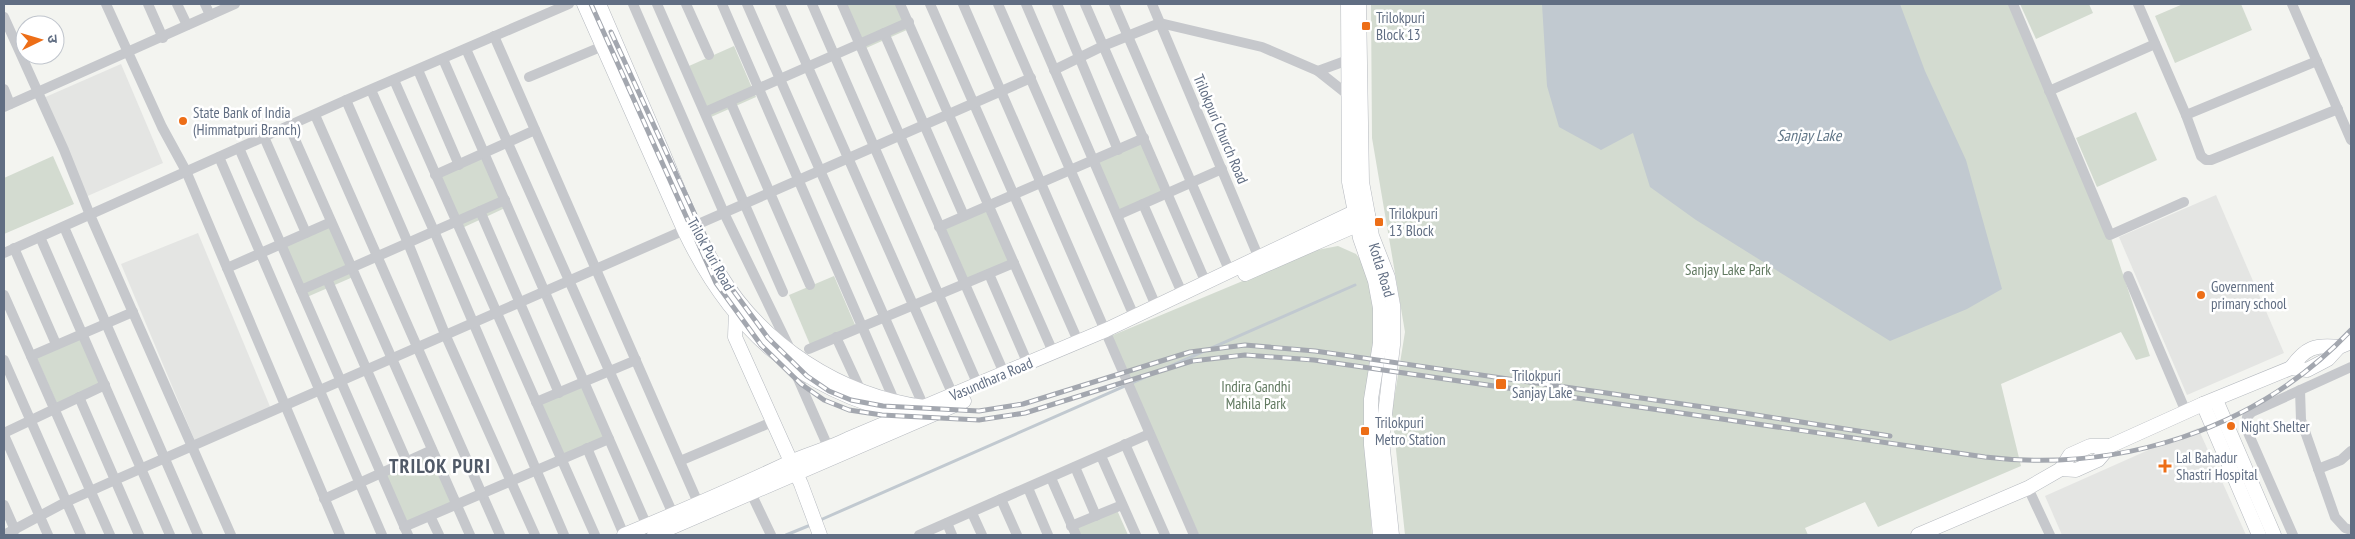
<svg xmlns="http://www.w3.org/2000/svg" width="2355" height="539" font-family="'PT Sans Narrow','Noto Sans Devanagari',sans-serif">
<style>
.built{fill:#e4e5e3}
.green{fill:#d3dbd0}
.water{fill:#c1c9d0}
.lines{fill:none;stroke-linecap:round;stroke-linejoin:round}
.stream{stroke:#c1c9d0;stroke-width:3}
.secondary-casing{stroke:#b5b9bf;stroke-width:15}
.street{stroke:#c6c8cc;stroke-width:10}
.secondary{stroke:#fff;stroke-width:14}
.rail-casing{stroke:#a3a7af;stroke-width:5}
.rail{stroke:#fff;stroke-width:3;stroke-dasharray:9;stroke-linecap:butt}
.poi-dot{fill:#ed6e17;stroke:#fff;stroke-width:2}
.labels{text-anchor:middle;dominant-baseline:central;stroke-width:5;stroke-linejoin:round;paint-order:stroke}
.poi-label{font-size:15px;fill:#616e83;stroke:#fff;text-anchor:start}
.street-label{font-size:15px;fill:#616e83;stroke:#fff}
.park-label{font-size:15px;fill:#617960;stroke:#fff}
.water-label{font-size:16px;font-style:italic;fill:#617687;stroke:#fff}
.district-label{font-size:20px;font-weight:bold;letter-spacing:1px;fill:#505967;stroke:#fff}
</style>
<rect width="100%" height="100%" fill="#f3f4f0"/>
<g class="built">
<path d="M121,64L163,163L83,198L41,99Z"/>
<path d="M2216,195L2284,353L2187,395L2119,237Z"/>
<path d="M198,233L271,409L195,441L121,264Z"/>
<path d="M2198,428L2246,535H2062L2045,496Z"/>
</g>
<g class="green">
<path d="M844,4H898L909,29L864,49Z"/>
<path d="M1371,4H2014L2110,235L2150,356L2136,360L2121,332L2001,384L2021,466L1878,527L1865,502L1805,528L1808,535H1405L1392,412L1405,332L1372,138Z"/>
<path d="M2020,4H2089L2093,13L2036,39Z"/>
<path d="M2183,4H2241L2252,30L2175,63L2155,16Z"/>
<path d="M734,46L756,97L711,117L689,66Z"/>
<path d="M2136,112L2157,160L2097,187L2076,138Z"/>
<path d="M1141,142L1163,193L1118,213L1096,161Z"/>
<path d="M53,156L74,204L4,234V178Z"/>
<path d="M483,157L505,208L460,229L437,177Z"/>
<path d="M988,209L1010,260L965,281L943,229Z"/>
<path d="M330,226L353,277L307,297L285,245Z"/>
<path d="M1338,246L1356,254L1365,265L1375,311L1366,449L1372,535H1199L1111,336L1317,250Z"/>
<path d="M834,276L856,327L811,347L789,295Z"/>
<path d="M80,335L103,386L58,406L35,354Z"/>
<path d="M583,386L605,437L560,457L538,405Z"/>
<path d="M431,453L453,504L408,524L385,473Z"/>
<path d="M1117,510L1128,535H1079L1076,527Z"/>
</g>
<path class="water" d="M1542,4H1900L1925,71L1966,160L2002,289L1967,309L1890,341L1696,220L1650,187L1633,133L1601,150L1559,127L1547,86Z"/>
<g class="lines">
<g class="stream">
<path d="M818,521L1355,285"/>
<path d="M786,535L813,524"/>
</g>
<defs>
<g id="secondary">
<path d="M584,4L685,232C732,330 799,390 907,415"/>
<path d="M599,4C620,54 642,103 663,153C680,194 696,235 719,273C762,345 841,396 924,407"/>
<path d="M1348,4L1349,182L1360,238L1375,281L1380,308V343L1371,399V445L1380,535"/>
<path d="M1359,4L1362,182L1372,236L1388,277L1393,305V345L1382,440L1392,535"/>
<path d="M1245,274L1357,225L1368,215"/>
<path d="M736,311L735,337L801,484L820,535"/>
<path d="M2291,368C2305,348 2315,344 2339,347"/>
<path d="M2216,400L2274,535"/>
<path d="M2203,404L2259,535"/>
<path d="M2061,469L2076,470L2098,460L2110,446L2203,404L2291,368L2307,370L2328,359L2339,347L2351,342"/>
<path d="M624,535C679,512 733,489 788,463C808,454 828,449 848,439L1106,330L1354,212"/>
<path d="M654,535L964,401"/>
<path d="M1918,535L2028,488L2061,469L2070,455L2090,446H2110"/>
</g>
</defs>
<use href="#secondary" class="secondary-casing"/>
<g class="street">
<path d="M106,4L162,127L186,171L340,535"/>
<path d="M148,4L163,38"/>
<path d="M177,4L187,25"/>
<path d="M205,4L210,15"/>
<path d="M633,4L724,213L791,351"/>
<path d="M657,4L783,292"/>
<path d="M686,4L709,55"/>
<path d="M722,4L894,400"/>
<path d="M747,4L924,407"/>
<path d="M780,4L953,395"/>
<path d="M812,4L978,385"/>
<path d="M842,4L1004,373"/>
<path d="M900,4L1053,352"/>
<path d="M930,4L1078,341"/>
<path d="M963,4L1194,535"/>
<path d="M998,4L1134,316"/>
<path d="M1026,4L1156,306"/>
<path d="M1057,4L1118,150"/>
<path d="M1085,4L1206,283"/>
<path d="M1114,4L1230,272"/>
<path d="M1152,4L1261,263"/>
<path d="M2013,4L2110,235L2184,202"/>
<path d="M2138,4L2186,115L2201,156L2206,160H2211L2338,109"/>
<path d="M2292,4L2351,140"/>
<path d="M4,17L64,150L90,215L231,535"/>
<path d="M884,33L964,216"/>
<path d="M494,36L699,505"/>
<path d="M466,49L673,514"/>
<path d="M443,59L647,526"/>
<path d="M418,70L459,165"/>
<path d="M1054,70L1103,46L1160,23L1262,47L1318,71L1347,94"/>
<path d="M1318,71L1348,60"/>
<path d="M529,77L603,46"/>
<path d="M394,80L595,535"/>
<path d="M4,89L10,104"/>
<path d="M371,90L434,231L564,535"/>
<path d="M2049,91L2155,44"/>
<path d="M346,100L408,243L445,334L535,535"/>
<path d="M730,101L810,285"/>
<path d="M4,107L235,4"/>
<path d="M705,112L909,22"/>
<path d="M315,115L500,535"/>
<path d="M2186,115L2317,61"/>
<path d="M289,126L470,535"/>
<path d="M264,137L306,233"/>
<path d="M239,148L408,535"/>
<path d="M219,157L382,535"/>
<path d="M435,175L535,130"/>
<path d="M1143,204L1182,293"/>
<path d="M480,211L559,393"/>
<path d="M1118,215L1222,169"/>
<path d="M64,227L198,535"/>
<path d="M939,227L1144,138"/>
<path d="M40,237L170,535"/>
<path d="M14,248L56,344"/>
<path d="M4,253L346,100L569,4"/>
<path d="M227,268L331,222"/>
<path d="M989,274L1028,364"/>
<path d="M2128,276L2186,412"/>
<path d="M327,279L407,462"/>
<path d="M301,290L505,200"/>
<path d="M4,295L110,535"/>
<path d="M836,337L861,391"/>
<path d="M809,349L1014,263"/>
<path d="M31,356L133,312"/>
<path d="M4,360L81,535"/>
<path d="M792,365L829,449"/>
<path d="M2300,390L2301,420L2335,517L2345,528L2351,530"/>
<path d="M79,397L139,535"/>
<path d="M536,402L636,360"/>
<path d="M4,433L105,385"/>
<path d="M4,435L48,535"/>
<path d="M1125,444L1165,535"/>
<path d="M587,448L624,535"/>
<path d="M1101,456L1136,535"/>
<path d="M680,461L772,422"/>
<path d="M1075,467L1096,516"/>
<path d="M2318,469L2341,460L2351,451"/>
<path d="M1051,478L1076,535"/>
<path d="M1028,488L1048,535"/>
<path d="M2028,488L2050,535"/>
<path d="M749,489L771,535"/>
<path d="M324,499L432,450"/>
<path d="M1001,499L1017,535"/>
<path d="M4,505L15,530"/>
<path d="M972,513L982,535"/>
<path d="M430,516L439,535"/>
<path d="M947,523L952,535"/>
<path d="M1071,526L1122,505"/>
<path d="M404,527L609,439"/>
<path d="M4,535L66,502L115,480L1031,78"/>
<path d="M919,535L1149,434"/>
<path d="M2293,535L2246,428L2247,417L2252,412L2351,367"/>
</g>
<use href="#secondary" class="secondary"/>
<defs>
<g id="rail">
<path d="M591,4L716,283L761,345L801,384L824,400L849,410L882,415L979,420L1025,413L1192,361L1245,355L1314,360L1985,457C2119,473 2257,430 2351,330"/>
<path d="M611,32L724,278L768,338L807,376L829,391L851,400L883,406L979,411L1023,404L1190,352L1245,345L1315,351L1731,411L1890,436"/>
</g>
</defs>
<use href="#rail" class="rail-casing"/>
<use href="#rail" class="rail"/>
</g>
<g class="poi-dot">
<rect x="1361" y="21" width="10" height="10" rx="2.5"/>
<circle cx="183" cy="121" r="5"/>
<rect x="1374" y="217" width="10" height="10" rx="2.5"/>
<circle cx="2201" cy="295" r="5"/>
<rect x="1495" y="378" width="12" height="12" rx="2.5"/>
<circle cx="2231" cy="426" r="5"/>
<rect x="1360" y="426" width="10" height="10" rx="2.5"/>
<path d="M2162.5 458.5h5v5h5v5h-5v5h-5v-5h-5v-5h5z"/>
</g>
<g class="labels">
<g class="poi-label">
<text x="1376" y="17">Trilokpuri<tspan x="1376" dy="17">Block 13</tspan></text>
<text x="193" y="112">State Bank of India<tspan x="193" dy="17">(Himmatpuri Branch)</tspan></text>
<text x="1389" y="213">Trilokpuri<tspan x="1389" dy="17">13 Block</tspan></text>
<text x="2211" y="286">Government<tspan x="2211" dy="17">primary school</tspan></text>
<text x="1512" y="375">Trilokpuri<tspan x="1512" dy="17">Sanjay Lake</tspan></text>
<text x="1375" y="422">Trilokpuri<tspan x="1375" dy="17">Metro Station</tspan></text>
<text x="2241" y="426">Night Shelter</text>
<text x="2176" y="457">Lal Bahadur<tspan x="2176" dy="17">Shastri Hospital</tspan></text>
</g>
<g class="street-label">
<text transform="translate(1221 129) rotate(67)">Trilokpuri Church Road</text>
<text transform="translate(711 254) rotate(61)">Trilok Puri Road</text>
<text transform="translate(1382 270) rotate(73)">Kotla Road</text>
<text transform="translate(991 379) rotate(-23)">Vasundhara Road</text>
</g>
<g class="park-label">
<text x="1728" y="269">Sanjay Lake Park</text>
<text x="1256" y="386">Indira Gandhi<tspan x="1256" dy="17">Mahila Park</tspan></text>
</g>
<g class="water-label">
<text x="1809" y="135">Sanjay Lake</text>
</g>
<g class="district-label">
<text x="440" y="466">TRILOK PURI</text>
</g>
</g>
<rect width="2355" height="539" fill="none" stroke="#616e83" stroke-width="10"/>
<g transform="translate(40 40) rotate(85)"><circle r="24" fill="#ffffff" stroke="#c0c5cd"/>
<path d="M0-4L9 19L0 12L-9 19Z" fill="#ed6e17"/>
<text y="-8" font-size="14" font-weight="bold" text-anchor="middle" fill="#616e83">उ</text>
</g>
</svg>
